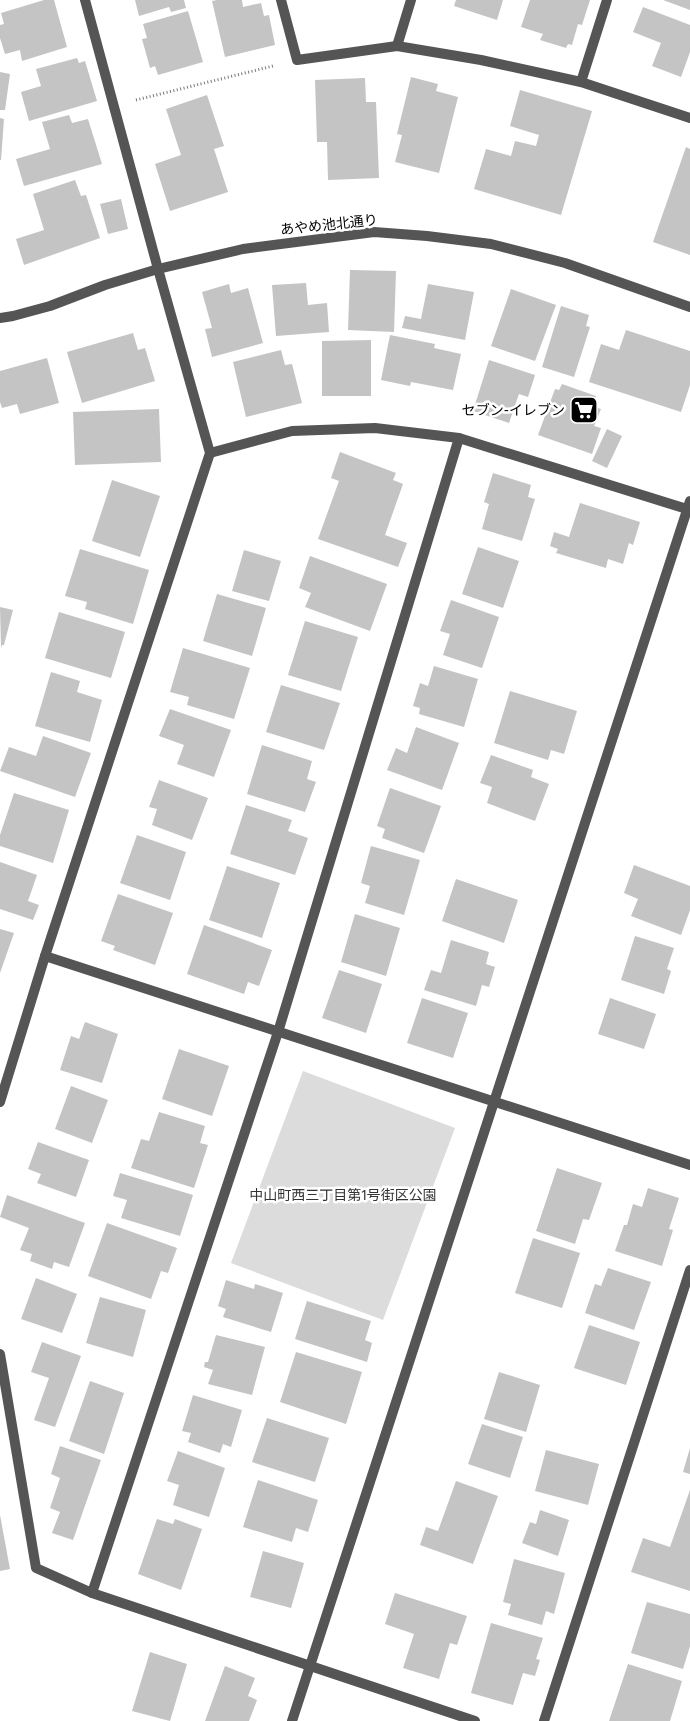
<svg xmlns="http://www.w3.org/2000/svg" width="690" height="1721" font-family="'Fira Sans Condensed','Noto Sans JP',sans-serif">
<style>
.green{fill:#dcdcdc}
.building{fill:#c4c4c4}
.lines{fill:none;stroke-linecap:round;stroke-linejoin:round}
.path{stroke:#777;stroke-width:3;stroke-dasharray:1 2.5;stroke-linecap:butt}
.minor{stroke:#555;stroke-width:10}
.tertiary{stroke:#555;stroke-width:10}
.labels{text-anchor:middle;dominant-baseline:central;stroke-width:5;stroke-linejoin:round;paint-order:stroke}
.street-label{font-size:14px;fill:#000;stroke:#fff}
.poi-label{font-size:14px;fill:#000;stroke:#fff;text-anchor:end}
.park-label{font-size:14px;fill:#333;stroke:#fff}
</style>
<rect width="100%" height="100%" fill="#fff"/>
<path class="green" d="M303,1071L455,1128L383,1320L231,1263Z"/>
<g class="building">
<path d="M44,0H54L67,47L22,61L20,50L5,54L0,38V25L4,24L1,13Z"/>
<path d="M135,0H184L186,8L171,12L169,7L139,16Z"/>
<path d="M217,0H242L243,7L261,3L264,16L269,15L275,45L225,57L212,1Z"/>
<path d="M456,0H503L497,20L454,6Z"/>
<path d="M530,0H590L582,25L578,24L572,45L568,44L566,48L540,40L543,34L521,27Z"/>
<path d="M663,0H690V10Z"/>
<path d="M643,7L690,25V52L681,77L652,66L661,43L633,32Z"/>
<path d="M188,11L203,62L158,75L155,66L150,68L142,39L147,38L143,24Z"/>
<path d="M77,58L79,63L85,61L97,101L29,121L21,92L41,86L36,69Z"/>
<path d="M0,72L10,74L5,110H0Z"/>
<path d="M411,77L438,84L436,91L458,97L439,173L395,162L402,135L397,134Z"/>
<path d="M365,78L366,102H376L379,178L328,180L327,142H317L315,80Z"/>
<path d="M520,90L592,111L561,215L474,189L486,149L511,156L515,141L536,146L539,135L510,126Z"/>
<path d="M207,95L224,146L214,149L228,192L170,211L155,164L181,155L166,109Z"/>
<path d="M69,115L72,123L88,119L102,164L24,186L16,159L50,149L42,122Z"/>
<path d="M0,118L4,119L1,160H0Z"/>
<path d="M686,147L690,149V255L653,242Z"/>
<path d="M75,180L81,196L86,195L100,238L24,265L16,239L44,230L33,194Z"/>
<path d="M121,199L128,229L108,234L100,204Z"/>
<path d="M350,270L396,271L394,332L348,330Z"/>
<path d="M306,283L308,305L327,303L329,332L276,336L272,285Z"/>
<path d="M229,284L231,293L248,288L263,343L212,357L205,329L212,328L202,292Z"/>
<path d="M428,284L474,292L465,340L402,328L405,316L421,319Z"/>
<path d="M511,289L556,305L535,361L491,346Z"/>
<path d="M561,306L589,315L586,326L590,327L574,377L542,367Z"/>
<path d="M626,330L690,351V385L681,412L589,382L601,344L619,350Z"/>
<path d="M133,333L138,350L145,348L155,381L82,403L67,352Z"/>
<path d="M390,335L435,344L434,348L461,354L453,390L411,382L410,386L381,380Z"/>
<path d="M371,340V396H322V341Z"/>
<path d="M281,350L285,365L292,364L302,403L246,417L233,362Z"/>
<path d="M47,358L59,403L20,414L17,404L2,408L0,402V371Z"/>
<path d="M489,360L535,375L528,397L519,394L509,423L473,411Z"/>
<path d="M562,384L596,396L592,406L601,409L594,426L601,428L592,454L538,435L555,389L559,390Z"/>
<path d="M159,409L161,462L75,465L73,412Z"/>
<path d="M607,429L622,436L607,468L592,461Z"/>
<path d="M340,452L396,473L393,480L403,484L385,535L407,543L398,567L318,539L339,481L331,478Z"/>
<path d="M493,473L531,485L528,497L535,499L522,541L482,529L489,504L484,502Z"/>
<path d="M112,480L160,496L140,557L92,541Z"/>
<path d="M580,503L640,522L633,545L629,543L623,564L608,559L606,568L556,553L558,549L550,546L554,532L569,537Z"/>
<path d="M478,547L519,561L503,608L462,594Z"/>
<path d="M80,549L149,570L133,624L85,609L87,602L65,596Z"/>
<path d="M244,550L281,561L269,601L232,591Z"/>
<path d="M310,556L387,584L370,631L305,607L311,593L299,588Z"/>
<path d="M217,594L266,608L252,656L203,641Z"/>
<path d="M451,600L499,617L482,668L443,655L450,634L440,631Z"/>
<path d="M0,607L13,610L4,645H2L1,648Z"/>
<path d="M59,612L125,632L111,678L45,658Z"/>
<path d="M305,621L358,637L341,691L288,675Z"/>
<path d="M183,648L250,668L234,719L187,705L189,697L170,692Z"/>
<path d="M434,666L478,679L464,727L419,714L420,708L413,706L420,683L428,686Z"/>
<path d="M51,672L80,681L77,692L102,700L90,742L35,726Z"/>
<path d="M281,685L340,703L324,750L266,732Z"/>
<path d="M510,691L577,711L564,754L551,750L548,760L494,743Z"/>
<path d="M170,709L231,730L214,777L177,764L184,745L159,736Z"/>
<path d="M416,727L459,743L442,790L387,770L396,748L407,753Z"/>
<path d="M43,736L91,753L75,797L0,771L9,747L36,756Z"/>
<path d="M262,745L312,761L307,779L316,782L305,812L247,794Z"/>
<path d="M491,755L533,770L531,777L549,784L535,821L487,803L492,787L480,783Z"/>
<path d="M159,780L208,798L192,840L152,825L157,809L149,807Z"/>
<path d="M390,788L441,806L424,853L382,838L385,829L377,826Z"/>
<path d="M14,793L69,810L53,863L0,846V835Z"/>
<path d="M246,805L292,820L288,831L308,838L295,875L230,854Z"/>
<path d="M137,835L186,852L170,900L120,883Z"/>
<path d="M371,846L420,860L404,915L365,903L370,886L361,883Z"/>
<path d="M0,862L37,875L28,901L39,905L33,920L0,909Z"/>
<path d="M634,865L690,886V910L681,935L631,916L638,899L624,893Z"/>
<path d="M227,866L280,883L262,938L209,920Z"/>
<path d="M456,879L518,900L504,943L442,921Z"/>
<path d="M118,894L173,913L155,965L113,950L115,946L101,941Z"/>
<path d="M355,914L400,928L386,976L341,962Z"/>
<path d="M204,925L272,950L259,986L248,982L244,994L187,974Z"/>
<path d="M0,929L14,933L0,973Z"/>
<path d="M635,936L674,948L667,969L671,971L664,994L621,980Z"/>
<path d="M451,940L489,952L486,964L495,967L489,987L482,985L476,1006L424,990L431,970L441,973Z"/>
<path d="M339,970L382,984L366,1033L322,1018Z"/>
<path d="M422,998L468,1013L453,1058L407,1043Z"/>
<path d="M610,998L656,1014L644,1049L598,1034Z"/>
<path d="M85,1022L118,1034L102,1083L60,1070L71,1036L79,1039Z"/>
<path d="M179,1049L229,1066L212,1116L162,1099Z"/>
<path d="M71,1086L108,1100L92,1143L55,1129Z"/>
<path d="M159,1112L205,1126L200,1143L208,1145L194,1188L131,1168L141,1139L149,1141Z"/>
<path d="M38,1142L89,1160L76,1197L37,1183L41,1174L28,1169Z"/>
<path d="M557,1168L602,1183L589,1220L583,1219L575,1244L536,1231Z"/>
<path d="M120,1173L193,1195L180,1236L121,1218L127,1200L113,1196Z"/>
<path d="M648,1188L679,1198L669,1229L673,1230L662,1266L615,1251L624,1225H627L633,1204L642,1207Z"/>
<path d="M7,1195L85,1223L69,1267L54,1262L52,1269L30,1261L32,1254L20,1250L29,1228L0,1217Z"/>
<path d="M107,1223L177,1248L168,1273L161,1271L151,1299L88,1276Z"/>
<path d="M533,1238L580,1253L562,1308L515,1293Z"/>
<path d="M608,1268L651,1282L634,1330L585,1313L595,1284L601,1286Z"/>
<path d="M36,1278L77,1294L62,1333L21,1319Z"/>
<path d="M226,1280L254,1289L255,1284L283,1293L271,1332L223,1317L226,1309L218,1306Z"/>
<path d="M100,1297L146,1310L133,1357L86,1343Z"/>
<path d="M307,1301L371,1321L365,1340L372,1343L367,1362L295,1339Z"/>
<path d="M589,1325L640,1342L626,1385L574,1368Z"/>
<path d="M216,1335L265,1347L252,1395L208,1384L213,1370L204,1367L205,1362H208Z"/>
<path d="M42,1342L81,1356L55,1427L34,1420L49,1378L31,1372Z"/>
<path d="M296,1352L362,1372L346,1424L280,1402Z"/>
<path d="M499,1372L540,1385L526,1432L484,1419Z"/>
<path d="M90,1381L124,1393L104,1454L69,1441Z"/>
<path d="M193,1395L242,1410L231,1447L223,1444L220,1453L188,1442L191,1433L182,1431Z"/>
<path d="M267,1418L329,1438L315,1482L252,1462Z"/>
<path d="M482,1424L523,1437L510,1478L468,1464Z"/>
<path d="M60,1446L101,1460L73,1540L52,1533L60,1512L50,1508L60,1478L51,1474Z"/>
<path d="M690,1448V1474L683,1472Z"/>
<path d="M546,1450L599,1464L588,1505L535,1491Z"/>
<path d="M178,1451L225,1468L209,1517L173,1505L179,1485L167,1481Z"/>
<path d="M258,1480L318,1500L308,1532L296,1528L292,1542L243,1527Z"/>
<path d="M456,1481L498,1496L473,1564L420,1545L426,1527L438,1531Z"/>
<path d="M690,1490V1591L631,1572L643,1538L670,1547Z"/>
<path d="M540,1510L569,1520L558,1556L522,1543L530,1522L536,1524Z"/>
<path d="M0,1515L10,1569L0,1571Z"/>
<path d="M157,1519L173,1524L175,1519L202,1529L181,1590L138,1574Z"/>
<path d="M263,1551L304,1563L291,1608L250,1597Z"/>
<path d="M514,1559L565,1573L554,1614L546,1611L542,1625L508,1615L511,1604L503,1602Z"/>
<path d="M395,1593L467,1616L457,1645L450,1643L439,1679L403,1668L414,1634L385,1624Z"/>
<path d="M647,1602L690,1614V1646L683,1669L631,1653Z"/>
<path d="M491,1623L543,1638L536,1659L540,1660L535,1676L523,1673L513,1705L471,1693Z"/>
<path d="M150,1652L187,1664L170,1721L132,1711Z"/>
<path d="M628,1664L682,1681L670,1721H609Z"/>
<path d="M225,1666L255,1678L248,1696L257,1700L249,1721H205Z"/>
</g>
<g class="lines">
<path class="path" d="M136,100L273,66"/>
<g class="minor">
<path d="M281,0L297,60L397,46L481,60L581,82L690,118"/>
<path d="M397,46L411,0"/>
<path d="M581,82L607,0"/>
<path d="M210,453L292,431L375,428L459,438L690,510"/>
<path d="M45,956L690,1165"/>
<path d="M0,1102L45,956L210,453L158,269L85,0"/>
<path d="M0,1354L36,1568L92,1593L475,1721"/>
<path d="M92,1593L278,1032L459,438"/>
<path d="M292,1721L690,501"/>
<path d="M544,1721L690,1270"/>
</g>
<path class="tertiary" d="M0,318L13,316L50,306L105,285L158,269L243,249L374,232L427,236L491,244L565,263L690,307"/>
</g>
<defs>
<symbol id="supermarket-square" viewBox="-11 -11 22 22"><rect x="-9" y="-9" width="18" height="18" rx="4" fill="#000" stroke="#fff"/><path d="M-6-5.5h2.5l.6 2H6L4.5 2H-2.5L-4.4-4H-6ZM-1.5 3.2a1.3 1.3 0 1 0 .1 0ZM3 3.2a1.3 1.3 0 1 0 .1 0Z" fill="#fff"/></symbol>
</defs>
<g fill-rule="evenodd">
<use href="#supermarket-square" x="568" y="394" width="32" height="32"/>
</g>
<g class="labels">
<g class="street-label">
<text transform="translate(329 225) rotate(-6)">あやめ池北通り</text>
</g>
<g class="poi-label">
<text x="565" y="410">セブン-イレブン</text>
</g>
<g class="park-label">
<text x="343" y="1195">中山町西三丁目第1号街区公園</text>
</g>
</g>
</svg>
